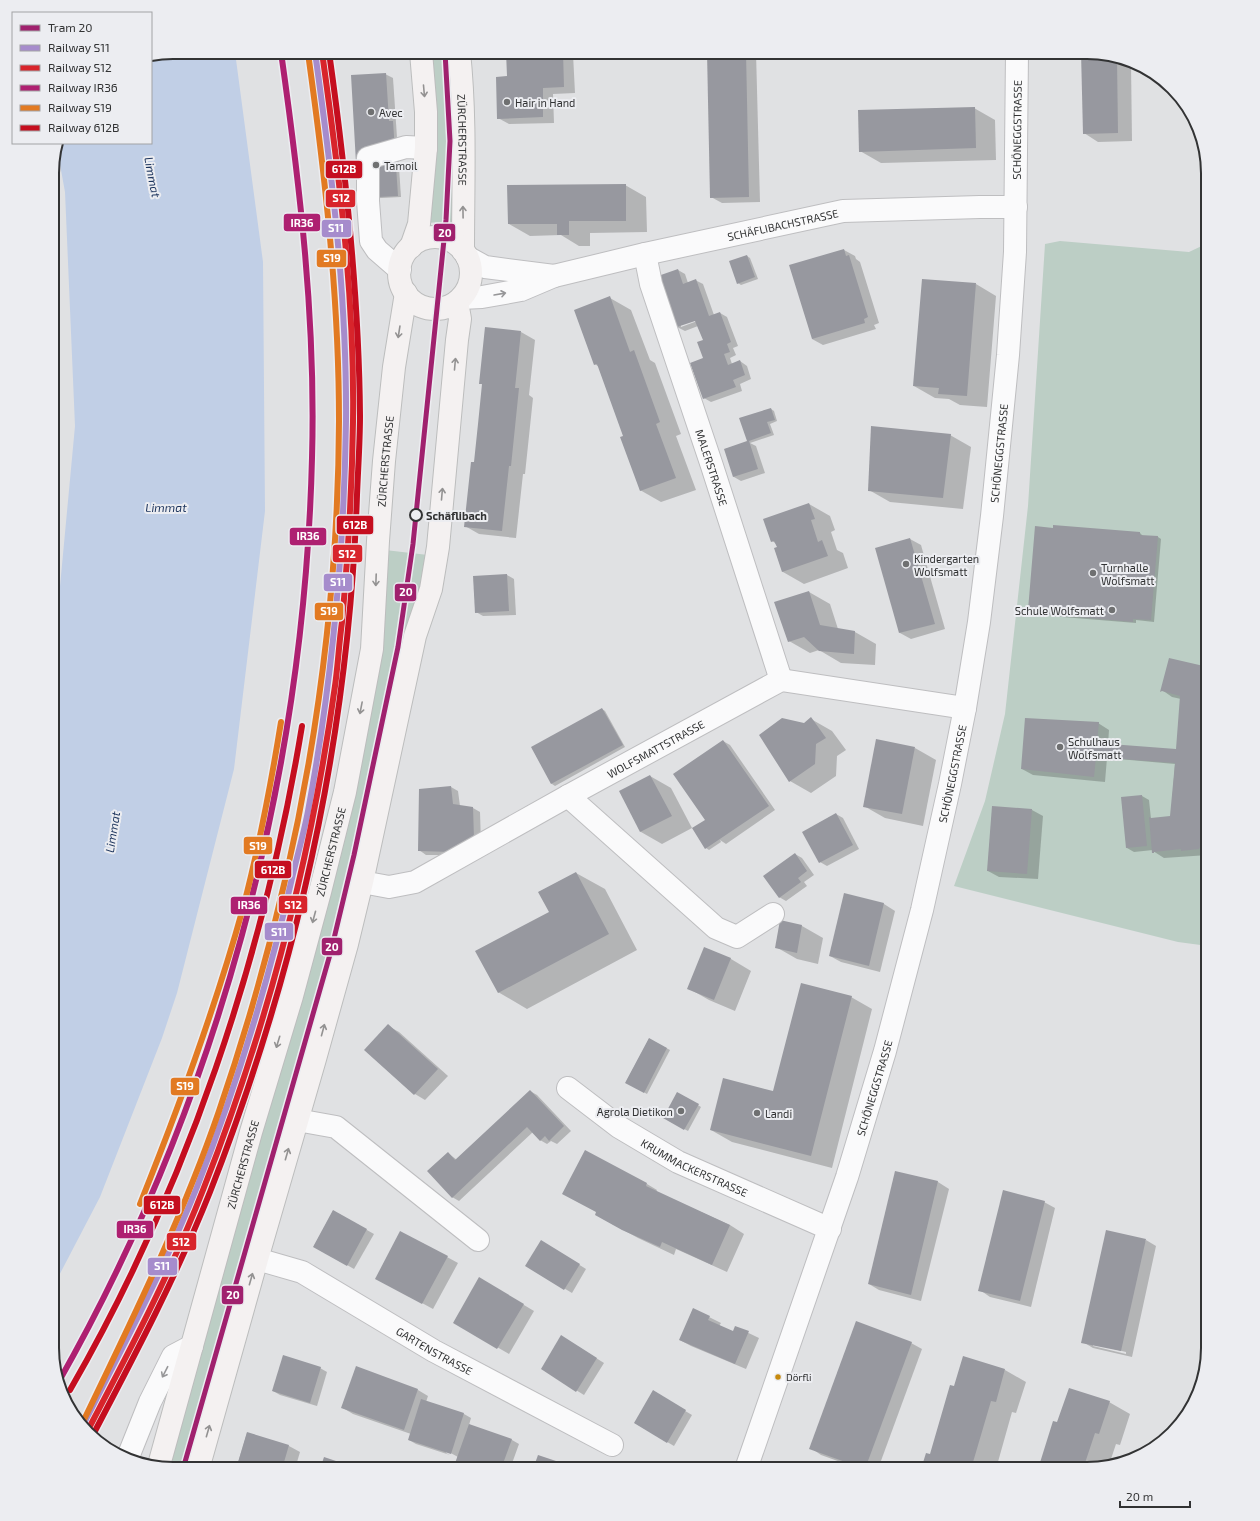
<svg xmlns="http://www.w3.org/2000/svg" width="1260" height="1521" font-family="'Exo 2',sans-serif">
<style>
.green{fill:#bccec5}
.water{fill:#c1cfe6}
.shadow{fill:#0003;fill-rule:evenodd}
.building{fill:#97989f}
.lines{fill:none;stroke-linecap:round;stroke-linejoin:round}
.minor-casing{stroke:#bebec0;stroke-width:24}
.major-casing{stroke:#bcbdbd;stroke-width:24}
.minor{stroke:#fafafb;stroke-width:22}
.major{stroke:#f4f1f1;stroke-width:22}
.rail-1-casing{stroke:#ecedf1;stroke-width:9}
.rail-2-casing{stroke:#ecedf1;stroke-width:9}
.rail-3-casing{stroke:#ecedf1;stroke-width:9}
.rail-4-casing{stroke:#ecedf1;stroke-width:9}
.rail-5-casing{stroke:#ecedf1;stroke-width:9}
.rail-1{stroke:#a68ccc;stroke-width:6}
.rail-2{stroke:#d8242b;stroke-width:6}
.rail-3{stroke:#ae2071;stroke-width:6}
.rail-4{stroke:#e27a22;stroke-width:6}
.rail-5{stroke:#c50e1f;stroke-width:6}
.tram-1-casing{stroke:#ecedf1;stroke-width:8}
.tram-1{stroke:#a0216e;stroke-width:5}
.oneway{stroke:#939292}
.oneway2{stroke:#969698}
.poi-dot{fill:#6f7071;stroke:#ecedf1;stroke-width:1.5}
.stop-dot{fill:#ecedf1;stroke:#323334;stroke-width:2}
.bus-dot{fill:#c6890d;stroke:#ecedf1;stroke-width:1.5}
.labels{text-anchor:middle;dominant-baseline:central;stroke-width:4;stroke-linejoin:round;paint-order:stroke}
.bus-label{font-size:10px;fill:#323334;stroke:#ecedf1;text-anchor:start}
.poi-label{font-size:11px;fill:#323334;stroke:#ecedf1;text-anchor:start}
.street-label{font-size:11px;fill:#323334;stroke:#ecedf1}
.stop-label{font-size:11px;font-weight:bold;fill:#323334;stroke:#ecedf1;text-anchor:start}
.water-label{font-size:12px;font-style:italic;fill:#1c345d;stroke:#ecedf1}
.rim{fill:none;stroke:#323334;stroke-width:2}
.line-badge{stroke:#ecedf1;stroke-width:1.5}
.badge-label{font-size:11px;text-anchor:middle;font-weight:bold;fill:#fff}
</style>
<rect width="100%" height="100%" fill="#e0e1e3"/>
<g class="green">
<path d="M429,52H451L454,226L440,222L427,223Z"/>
<path d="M1060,241L1189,252L1208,243V946L1178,942L954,886L985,801L1005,714L1028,506L1045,244Z"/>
<path d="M385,550L428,555L359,862L189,1469H173L165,1467L285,1048Z"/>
</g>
<path class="water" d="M173,52H235L263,262L265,511L234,769L177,993L162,1038L100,1197L52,1289V672L75,426L65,192L57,148L58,143H151V56Z"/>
<g class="shadow">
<path d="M507,52H571L573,54L575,93L553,94L554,123L509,124L498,118L508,77Z"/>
<path d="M708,52H756L760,202L722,203L711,197Z"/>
<path d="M1094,52L1131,63L1132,141L1098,142L1084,133Z"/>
<path d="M385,74L393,78L401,197L362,199Z"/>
<path d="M974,108L995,120L996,160L881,163L860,151Z"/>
<path d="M625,185L646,197L647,232L590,233V246H579L561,235L530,236L509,224Z"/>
<path d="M844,250L855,256L856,259L860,262L879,323L874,325L876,329L823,345L812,339Z"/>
<path d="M747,256L750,258L758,279L741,285L738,283Z"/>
<path d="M678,270L685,274L688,283L695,280L703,284L714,315L720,313L727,317L738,346L733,348L736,355L730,358L732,364L740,361L747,366L751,379L740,384L742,391L711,402L704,398V341L698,326L685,331L677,327ZM700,318V320L681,327V325Z"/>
<path d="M976,284L996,296L987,407L960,405L949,399L935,398L914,386Z"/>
<path d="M610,298L631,310L650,360L655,363L681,434L676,436L696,490L661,502L640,490L624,436L599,367L595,364Z"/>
<path d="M521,332L535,340L529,395L533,398L525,474H523L516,538L479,534L465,526L475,463L483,385L480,383Z"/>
<path d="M771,409L774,411L777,421L770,424L774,435L750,443L756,446L765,473L741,481L734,477L725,449L748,442Z"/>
<path d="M950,435L971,447L963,509L890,502L869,490Z"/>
<path d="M809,504L830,516L835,530L831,532L837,550L843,553L848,568L804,584L783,572L778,548L777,544L772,541Z"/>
<path d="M1054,529L1140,533L1143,536L1158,537L1161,539L1154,622L1136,620V623L1050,616L1047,612H1032L1029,610Z"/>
<path d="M910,539L921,545L945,629L911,639L900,633Z"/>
<path d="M507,575L514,579L516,615L483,616L476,612Z"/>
<path d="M809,592L830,604L838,629L855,632L876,644L875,665L841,663L819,650L810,653L789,641Z"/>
<path d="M1208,668V767H1206L1204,783L1208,785V855L1164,858L1153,851V850L1134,852L1127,848L1142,796L1149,800L1151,819L1171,817L1175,764L1107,758L1105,782L1033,775L1022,769L1098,723L1109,730L1108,745L1177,750L1181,699L1172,697L1162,690Z"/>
<path d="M602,709L605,711L625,747L555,786L552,784L532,748Z"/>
<path d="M811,719L832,731L846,750L837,756L836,776L811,793L790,781L804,724Z"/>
<path d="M723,741L730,745L775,810L726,844L720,840L721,842L709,850L706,848V820Z"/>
<path d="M915,748L936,760L923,826L885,818L864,806Z"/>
<path d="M650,776L671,788L692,828L662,844L641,832L620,792Z"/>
<path d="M451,787L458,791L460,806L473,808L480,812L481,843L460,855H426L419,850L420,790Z"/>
<path d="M1032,810L1043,816L1038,879L999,877L988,871Z"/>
<path d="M836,814L843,818L859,849L827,866L820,862Z"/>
<path d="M795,854L802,858L814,875L804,882L807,886L786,901L779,897Z"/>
<path d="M576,873L605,889L637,950L527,1009L498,992L550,912L539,892Z"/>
<path d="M845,895L884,904L895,911L880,972L841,962L830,956Z"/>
<path d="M781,921L802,926L823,938L818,964L797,959L776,947Z"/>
<path d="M705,948L731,959L751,971L735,1011L709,1000L688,988Z"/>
<path d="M851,997L872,1009L832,1168L732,1142L711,1130L774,1093Z"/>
<path d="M388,1026L399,1032L448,1076L425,1100L415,1094Z"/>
<path d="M649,1039L670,1050L647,1094L626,1082Z"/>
<path d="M530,1091L537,1095L571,1131L557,1144L551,1141L547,1144L540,1140L533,1132L459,1201L452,1197L448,1153L457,1160Z"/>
<path d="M678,1093L701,1107L688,1131L664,1118Z"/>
<path d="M896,1172L938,1182L949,1189L921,1301L879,1290L869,1284Z"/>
<path d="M647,1184L657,1190L656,1192L730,1225L744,1234L727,1272L676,1249L674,1255L638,1238L607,1221L598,1212Z"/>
<path d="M1044,1202L1055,1208L1031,1307L990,1297L980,1290Z"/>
<path d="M333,1211L374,1234L354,1269L314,1246Z"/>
<path d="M1146,1240L1156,1246L1132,1357L1093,1348L1083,1342ZM1093,1344L1126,1352V1354L1093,1346Z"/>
<path d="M541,1241L586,1269L572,1293L527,1266Z"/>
<path d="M447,1257L458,1263L433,1309L387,1284Z"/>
<path d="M480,1279L534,1311L509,1354L454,1322Z"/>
<path d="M693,1309L721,1323L719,1326L734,1332L736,1327L759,1338L746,1369L691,1346L680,1340Z"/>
<path d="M569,1341L604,1363L584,1395L542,1369Z"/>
<path d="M911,1343L922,1349L878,1469H860L821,1455L811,1448Z"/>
<path d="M320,1368L327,1372L317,1406L280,1395L273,1391Z"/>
<path d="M1005,1370L1026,1382L1016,1413L1012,1412L996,1469H922L931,1455L955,1388Z"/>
<path d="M418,1390L428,1396L426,1402L464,1414L471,1418L469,1425L512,1440L519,1444L510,1469H461L455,1466L458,1457L447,1451L446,1453L450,1455L416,1444L409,1440L411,1434L353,1414L343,1408Z"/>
<path d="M653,1392L692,1415L674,1446L635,1423Z"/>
<path d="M1109,1402L1130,1414L1120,1445L1116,1444L1109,1465L1087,1469H1039L1058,1424Z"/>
<path d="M247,1433L289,1446L300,1452L295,1469H236Z"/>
</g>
<g class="building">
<path d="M506,52H563L564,87L543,88V117L497,119L496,77L507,76Z"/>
<path d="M707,52H746L749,197L710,198Z"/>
<path d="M1081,52H1094L1117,59L1118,133L1083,134Z"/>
<path d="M386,73L389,121H393L398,196L358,198L351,75Z"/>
<path d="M975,107L976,148L859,152L858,110Z"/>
<path d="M626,184V221H569V235H557V224H508L507,185Z"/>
<path d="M844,249L846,256L849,255L868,317L864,319L865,323L812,339L789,265Z"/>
<path d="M747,255L755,277L737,284L729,261Z"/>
<path d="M678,269L683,284L696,279L709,316L720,312L731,342L727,344L730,352L724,354L728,365L740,360L745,375L733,380L736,387L703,399L690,363L703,358L697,342L703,340L695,321L677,327L658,276Z"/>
<path d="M922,279L976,283L967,396L938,394L939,388L913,386Z"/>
<path d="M610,296L630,352L634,350L660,422L656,424L676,478L640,491L620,437L623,436L597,364L594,365L574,310Z"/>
<path d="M485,327L521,331L515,388H519L511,466H509L502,531L464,527L471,462H474L478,424L482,384H479Z"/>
<path d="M771,408L775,420L767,422L771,433L749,441L758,469L733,477L724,449L747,441L739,418Z"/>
<path d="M871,426L951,434L943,498L868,491Z"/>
<path d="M809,503L815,519L811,520L818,542L822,540L828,556L782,572L774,548L777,547L774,541L771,542L763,519Z"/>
<path d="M1053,525L1140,532V535L1158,536L1151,620L1133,619V622L1046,614V611L1028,610L1035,526L1053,528Z"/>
<path d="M910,538L935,624L899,633L875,548Z"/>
<path d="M507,574L509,611L475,613L473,576Z"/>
<path d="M809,591L820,625L855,631L854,654L819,651L804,637L788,642L774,602Z"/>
<path d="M1169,658L1208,667V728L1205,752H1208V766H1203L1202,780L1205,813H1208V846L1200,847L1199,849L1181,851V849L1154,852V853H1152L1149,817L1151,818L1170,816L1175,763L1096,757L1094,777L1021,769L1025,718L1099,722L1097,743L1176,749L1180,696L1162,691L1160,692Z"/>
<path d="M602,708L623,745L551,784L531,747Z"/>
<path d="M811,717L826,738L816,744L815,764L789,782L759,735L782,718L804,723Z"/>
<path d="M876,739L915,747L902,814L863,807Z"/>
<path d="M723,740L769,806L705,849L692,828L705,820L673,774Z"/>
<path d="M650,775L672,816L640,832L619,791Z"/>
<path d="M451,786L453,804L473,807L474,839L453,852L418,851L419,789Z"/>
<path d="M1142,795L1147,846L1126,848L1121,797Z"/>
<path d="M992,806L1032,809L1027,874L987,871Z"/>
<path d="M836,813L853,845L819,863L802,832Z"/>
<path d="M795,853L807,871L798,878L801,882L779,898L763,876Z"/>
<path d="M576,872L609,934L498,993L475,951L549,912L538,892Z"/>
<path d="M844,893L884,903L869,966L829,956Z"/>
<path d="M780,920L802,925L797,953L775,948Z"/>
<path d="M704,947L731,958L714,1000L687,989Z"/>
<path d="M801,983L852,996L811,1156L710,1130L723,1078L773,1091Z"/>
<path d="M388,1024L438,1069L414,1095L364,1050Z"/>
<path d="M649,1038L667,1048L644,1093L625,1083Z"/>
<path d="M530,1090L564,1126L549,1141L545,1136L540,1141L527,1127L452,1198L427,1171L448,1152L455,1160Z"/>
<path d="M677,1092L699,1104L684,1130L663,1118Z"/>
<path d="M585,1150L647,1183L646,1186L730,1225L712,1265L662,1242L660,1247L622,1230L595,1215L596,1212L562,1194Z"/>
<path d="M895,1171L938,1181L911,1295L868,1284Z"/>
<path d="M1003,1190L1045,1201L1020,1301L978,1291Z"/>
<path d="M333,1210L367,1229L347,1266L313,1247Z"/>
<path d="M1106,1230L1146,1239L1121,1351L1081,1343Z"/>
<path d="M400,1231L448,1256L422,1304L375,1279Z"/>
<path d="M541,1240L580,1264L564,1290L525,1266Z"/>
<path d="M479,1277L524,1304L497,1349L453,1323Z"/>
<path d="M693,1308L710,1316L708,1320L733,1331L735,1326L749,1331L735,1364L679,1340Z"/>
<path d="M856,1321L912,1342L865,1469L809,1449Z"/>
<path d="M561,1335L597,1358L576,1392L541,1369Z"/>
<path d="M283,1355L321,1367L310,1403L272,1391Z"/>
<path d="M963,1356L1005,1369L996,1402L991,1401L971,1469H921L926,1453L930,1454L950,1385L954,1386Z"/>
<path d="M356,1366L418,1389L404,1430L341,1408Z"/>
<path d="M1069,1388L1110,1401L1099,1434L1095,1433L1083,1469H1038L1053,1421L1057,1422Z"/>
<path d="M653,1390L686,1410L667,1443L634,1423Z"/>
<path d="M421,1399L464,1413L451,1454L408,1440Z"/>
<path d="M469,1424L512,1439L501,1469H461L454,1466Z"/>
<path d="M247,1432L289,1445L282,1469H236Z"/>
<path d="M538,1455L580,1469H533Z"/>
<path d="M324,1457L360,1469H320Z"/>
</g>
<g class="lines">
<defs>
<g id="minor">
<path id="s1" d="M645,254L651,284L712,466L781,680"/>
<path d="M467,257L485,267L554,276"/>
<path d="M400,270L377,250L371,241L368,201V158L406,147L426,148"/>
<path id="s2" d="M461,298L482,297L521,290L554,276L645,254L843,211L980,207H1016"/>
<path d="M568,796L716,928L737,937L773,914"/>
<path id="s3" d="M362,882L389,887L415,882L568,796L781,680L965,708"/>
<path id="s4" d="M568,1088L619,1127L678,1162L830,1229"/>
<path d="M297,1120L336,1127L478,1240"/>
<path id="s5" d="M257,1259L302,1272L434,1351L612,1445"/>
<path d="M128,1457L150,1402L173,1356L192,1346"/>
<path id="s6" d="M746,1469L847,1177L885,1051L922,910L950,784L965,708L979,622L992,516L1008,355L1015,252L1017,52"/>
</g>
<g id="major">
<path id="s7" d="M459,52C466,118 463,185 463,251"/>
<circle cx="435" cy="273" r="36"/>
<path d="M411,247L419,224L426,148V112L421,52"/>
<path id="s8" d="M159,1465L251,1132L292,996L320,892L345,792L372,649L378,541L384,461L394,367L406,293"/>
<path d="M198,1469L257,1259L315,1059L347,944L362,882L415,636L431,589L438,547L457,340L460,319L457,302"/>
</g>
</defs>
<use href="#minor" class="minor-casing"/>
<use href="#major" class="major-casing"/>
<use href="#minor" class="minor"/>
<use href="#major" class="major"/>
<defs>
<path id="rail-1" d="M83,1425C123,1347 164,1269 197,1187C237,1085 269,980 293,874C298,853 304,832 308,811C332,683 344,552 346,421C347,298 332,174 315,52"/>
<path id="rail-2" d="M89,1428C130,1350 171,1272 203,1190C267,1028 311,858 335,686C338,665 339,643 342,622C348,556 352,489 353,422C355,298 339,174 322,52"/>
<path id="rail-3" d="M58,1383C217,1103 304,780 312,458C316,322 300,187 281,52"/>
<g id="rail-4">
<path d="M140,1204C179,1107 215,1009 243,908C259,847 271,784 281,722"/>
<path d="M82,1424C131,1322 182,1219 219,1111C295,889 338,656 339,421C339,298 325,175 308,53"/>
</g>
<g id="rail-5">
<path d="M70,1390C187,1187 264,957 302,726"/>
<path d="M95,1431C136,1353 177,1275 210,1192C297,970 349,734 357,495C358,469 360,442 360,416C359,294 346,173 329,52"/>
</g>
</defs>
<use href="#rail-1" class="rail-1-casing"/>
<use href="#rail-2" class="rail-2-casing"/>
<use href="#rail-3" class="rail-3-casing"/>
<use href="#rail-4" class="rail-4-casing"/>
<use href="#rail-5" class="rail-5-casing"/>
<use href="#rail-1" class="rail-1"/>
<use href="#rail-2" class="rail-2"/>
<use href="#rail-3" class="rail-3"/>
<use href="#rail-4" class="rail-4"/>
<use href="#rail-5" class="rail-5"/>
<defs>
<path id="tram-1" d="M183,1469L331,951L354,855L398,647L413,544L446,220L450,141L445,52"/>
</defs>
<use href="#tram-1" class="tram-1-casing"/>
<use href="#tram-1" class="tram-1"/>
</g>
<defs><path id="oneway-shaft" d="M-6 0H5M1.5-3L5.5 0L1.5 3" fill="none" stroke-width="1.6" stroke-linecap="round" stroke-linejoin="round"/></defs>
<g class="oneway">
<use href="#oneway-shaft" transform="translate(424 91) rotate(85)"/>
<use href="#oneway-shaft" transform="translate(463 212) rotate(-91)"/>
<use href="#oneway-shaft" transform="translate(399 332) rotate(99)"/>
<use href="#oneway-shaft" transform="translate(455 364) rotate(-85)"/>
<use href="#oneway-shaft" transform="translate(442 494) rotate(-85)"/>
<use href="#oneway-shaft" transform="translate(376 580) rotate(92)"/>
<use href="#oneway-shaft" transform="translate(361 708) rotate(101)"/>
<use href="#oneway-shaft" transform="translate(314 917) rotate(105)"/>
<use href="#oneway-shaft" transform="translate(323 1030) rotate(-75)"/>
<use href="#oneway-shaft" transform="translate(278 1042) rotate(107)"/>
<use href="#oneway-shaft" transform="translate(287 1154) rotate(-74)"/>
<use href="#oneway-shaft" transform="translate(251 1279) rotate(-74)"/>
<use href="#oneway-shaft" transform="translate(208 1431) rotate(-74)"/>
</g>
<g class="oneway2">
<use href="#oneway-shaft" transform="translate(500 294) rotate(-10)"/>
<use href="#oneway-shaft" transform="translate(165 1372) rotate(117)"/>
</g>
<g class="poi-dot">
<circle cx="507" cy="102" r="4"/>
<circle cx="371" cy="112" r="4"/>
<circle cx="376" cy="165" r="4"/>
<circle cx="906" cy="564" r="4"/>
<circle cx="1093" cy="573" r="4"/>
<circle cx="1112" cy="610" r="4"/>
<circle cx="1060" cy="747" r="4"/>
<circle cx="681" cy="1111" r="4"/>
<circle cx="757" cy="1113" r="4"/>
</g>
<circle class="stop-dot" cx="416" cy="515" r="6"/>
<circle class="bus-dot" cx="778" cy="1377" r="3.5"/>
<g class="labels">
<g class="bus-label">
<text x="786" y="1377">Dörfli</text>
</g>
<g class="poi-label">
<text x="515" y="102">Hair in Hand</text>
<text x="379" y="112">Avec</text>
<text x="384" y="165">Tamoil</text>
<text x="914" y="558">Kindergarten<tspan x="914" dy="13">Wolfsmatt</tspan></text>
<text x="1101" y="567">Turnhalle<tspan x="1101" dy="13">Wolfsmatt</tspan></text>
<text x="1104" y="610" text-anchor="end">Schule Wolfsmatt</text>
<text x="1068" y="741">Schulhaus<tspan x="1068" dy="13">Wolfsmatt</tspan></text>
<text x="673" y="1111" text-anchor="end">Agrola Dietikon</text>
<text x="765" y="1113">Landi</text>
</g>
<g class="street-label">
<text stroke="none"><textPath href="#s6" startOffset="1374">SCHÖNEGGSTRASSE</textPath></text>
<text stroke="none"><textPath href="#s7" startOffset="88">ZÜRCHERSTRASSE</textPath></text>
<text stroke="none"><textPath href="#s2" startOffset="331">SCHÄFLIBACHSTRASSE</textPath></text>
<text stroke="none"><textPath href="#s6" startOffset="1050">SCHÖNEGGSTRASSE</textPath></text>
<text stroke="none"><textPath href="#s8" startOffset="1032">ZÜRCHERSTRASSE</textPath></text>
<text stroke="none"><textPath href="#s1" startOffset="224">MALERSTRASSE</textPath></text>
<text stroke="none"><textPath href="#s3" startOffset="329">WOLFSMATTSTRASSE</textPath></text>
<text stroke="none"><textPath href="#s6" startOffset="726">SCHÖNEGGSTRASSE</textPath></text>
<text stroke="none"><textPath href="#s8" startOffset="637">ZÜRCHERSTRASSE</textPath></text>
<text stroke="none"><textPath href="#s6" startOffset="402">SCHÖNEGGSTRASSE</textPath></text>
<text stroke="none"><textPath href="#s8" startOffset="312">ZÜRCHERSTRASSE</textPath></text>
<text stroke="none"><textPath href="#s4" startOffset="150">KRUMMACKERSTRASSE</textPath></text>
<text stroke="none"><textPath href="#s5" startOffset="201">GARTENSTRASSE</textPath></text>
</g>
<g class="stop-label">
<text x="426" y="515">Schäflibach</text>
</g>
<g class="water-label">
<text transform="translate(153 177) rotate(79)">Limmat</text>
<text x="166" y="507">Limmat</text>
<text transform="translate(112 832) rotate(-81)">Limmat</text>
</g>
</g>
<path d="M0 0H1260V1521H0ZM173 59H1087A114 114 0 0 1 1201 173V1348A114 114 0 0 1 1087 1462H173A114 114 0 0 1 59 1348V173A114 114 0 0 1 173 59Z" fill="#ecedf1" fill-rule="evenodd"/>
<path class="rim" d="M173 59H1087A114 114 0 0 1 1201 173V1348A114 114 0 0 1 1087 1462H173A114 114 0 0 1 59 1348V173A114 114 0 0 1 173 59Z"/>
<g class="line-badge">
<rect x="325" y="160" width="38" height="19" rx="4" fill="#c50e1f"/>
<rect x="325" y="189" width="31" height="19" rx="4" fill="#d8242b"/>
<rect x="283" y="213" width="38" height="19" rx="4" fill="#ae2071"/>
<rect x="321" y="219" width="31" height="19" rx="4" fill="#a68ccc"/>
<rect x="433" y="223" width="23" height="19" rx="4" fill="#a0216e"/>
<rect x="316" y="249" width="31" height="19" rx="4" fill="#e27a22"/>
<rect x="336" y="515" width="38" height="20" rx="4" fill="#c50e1f"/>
<rect x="289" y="527" width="38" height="19" rx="4" fill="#ae2071"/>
<rect x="332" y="544" width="31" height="19" rx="4" fill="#d8242b"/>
<rect x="323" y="573" width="30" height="19" rx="4" fill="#a68ccc"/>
<rect x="394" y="583" width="23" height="19" rx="4" fill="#a0216e"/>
<rect x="314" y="602" width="30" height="19" rx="4" fill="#e27a22"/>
<rect x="243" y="836" width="30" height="19" rx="4" fill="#e27a22"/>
<rect x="254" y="860" width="38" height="19" rx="4" fill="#c50e1f"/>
<rect x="278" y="895" width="30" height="19" rx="4" fill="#d8242b"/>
<rect x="230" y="896" width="38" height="19" rx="4" fill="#ae2071"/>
<rect x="264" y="922" width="30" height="19" rx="4" fill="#a68ccc"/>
<rect x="321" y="937" width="22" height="19" rx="4" fill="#a0216e"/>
<rect x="170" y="1077" width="30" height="19" rx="4" fill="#e27a22"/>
<rect x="143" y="1195" width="38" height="20" rx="4" fill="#c50e1f"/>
<rect x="116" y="1220" width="38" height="19" rx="4" fill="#ae2071"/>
<rect x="166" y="1232" width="31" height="19" rx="4" fill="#d8242b"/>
<rect x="147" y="1257" width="31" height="19" rx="4" fill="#a68ccc"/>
<rect x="221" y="1285" width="23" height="20" rx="4" fill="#a0216e"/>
</g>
<g class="badge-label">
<text x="344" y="173">612B</text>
<text x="341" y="202">S12</text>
<text x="302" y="227">IR36</text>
<text x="336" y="232">S11</text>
<text x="445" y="237">20</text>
<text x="332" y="262">S19</text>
<text x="355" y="529">612B</text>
<text x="308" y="540">IR36</text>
<text x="347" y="558">S12</text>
<text x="338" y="586">S11</text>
<text x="406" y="596">20</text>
<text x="329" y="615">S19</text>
<text x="258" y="850">S19</text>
<text x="273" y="874">612B</text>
<text x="293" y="909">S12</text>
<text x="249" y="909">IR36</text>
<text x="279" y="936">S11</text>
<text x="332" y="951">20</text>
<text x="185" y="1090">S19</text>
<text x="162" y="1209">612B</text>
<text x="135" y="1233">IR36</text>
<text x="181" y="1246">S12</text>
<text x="162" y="1270">S11</text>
<text x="233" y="1299">20</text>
</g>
<rect x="12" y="12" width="140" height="132" fill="#ecedf1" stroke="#a2a3a5"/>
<rect x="20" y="25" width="20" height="6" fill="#a0216e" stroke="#a2a3a5"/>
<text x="48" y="32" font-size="12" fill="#323334">Tram 20</text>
<rect x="20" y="45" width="20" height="6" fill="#a68ccc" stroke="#a2a3a5"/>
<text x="48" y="52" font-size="12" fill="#323334">Railway S11</text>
<rect x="20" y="65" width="20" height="6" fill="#d8242b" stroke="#a2a3a5"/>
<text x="48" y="72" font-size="12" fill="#323334">Railway S12</text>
<rect x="20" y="85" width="20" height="6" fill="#ae2071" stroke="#a2a3a5"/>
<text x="48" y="92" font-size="12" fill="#323334">Railway IR36</text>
<rect x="20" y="105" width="20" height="6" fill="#e27a22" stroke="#a2a3a5"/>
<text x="48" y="112" font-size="12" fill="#323334">Railway S19</text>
<rect x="20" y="125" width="20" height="6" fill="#c50e1f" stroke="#a2a3a5"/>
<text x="48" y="132" font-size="12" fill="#323334">Railway 612B</text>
<path d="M1120 1501v6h70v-6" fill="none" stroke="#323334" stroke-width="2"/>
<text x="1126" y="1501" font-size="12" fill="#323334" stroke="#ecedf1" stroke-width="3" paint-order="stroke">20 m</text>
</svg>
